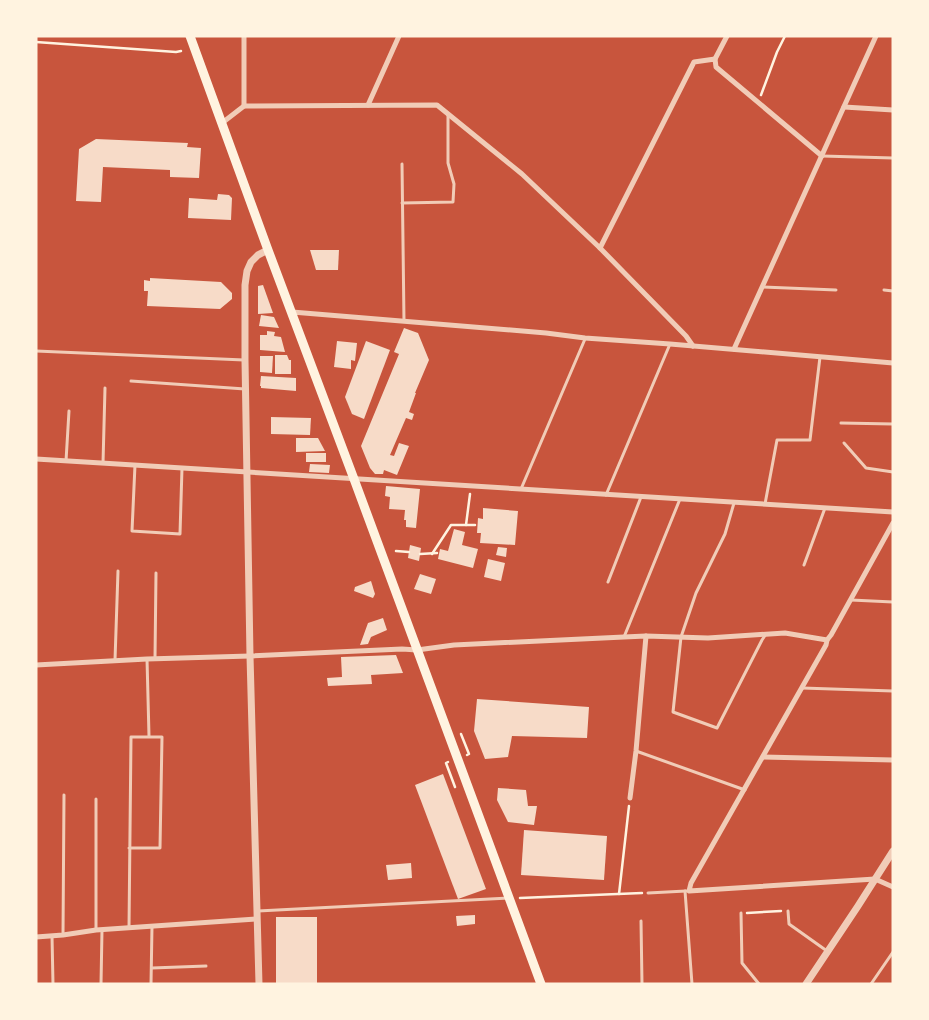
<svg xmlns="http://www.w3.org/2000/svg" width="929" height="1020" font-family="'Titillium Web',sans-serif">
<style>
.building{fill:#f7dbc8}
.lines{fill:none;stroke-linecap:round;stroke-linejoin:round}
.path{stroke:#fff3e0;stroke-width:2.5}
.service{stroke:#f1ccb7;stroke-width:3}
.minor{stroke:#f1ccb7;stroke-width:5}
.tertiary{stroke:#f1ccb7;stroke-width:7}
.primary{stroke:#fff3e0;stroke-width:9}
</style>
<rect width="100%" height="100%" fill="#c8553d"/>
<g class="building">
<path d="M96,139L188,143L187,147L201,148L199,178L170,177V170L103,167L101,202L76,201L79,149Z"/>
<path d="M218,194L229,195L232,198L231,220L188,218L189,198L217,200Z"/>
<path d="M310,250H339L338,270H316Z"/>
<path d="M150,278L221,282L232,293V299L220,309L147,306L148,291H144V280L150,281Z"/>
<path d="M263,285L273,313L258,314V286Z"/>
<path d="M261,315L274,317L279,328L259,326Z"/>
<path d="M404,328L418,333L429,360L415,393H416L409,412L414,414L412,420L406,418L390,455L394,456L399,443L409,446L397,475L384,470L383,474H375L370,468L361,446L399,354L394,352Z"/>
<path d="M267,331L275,332L274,336L281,337L285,352L260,350V335H267Z"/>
<path d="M337,341L357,343L355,361L351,360V369L334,367Z"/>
<path d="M366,341L390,350L364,419L352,414L345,397Z"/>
<path d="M275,355H287L289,360H291V374H275Z"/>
<path d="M260,356H273L272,373L260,372Z"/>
<path d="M261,376L296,378V391L261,388V386H260Z"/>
<path d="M271,417L311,418L310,435L271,434Z"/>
<path d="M296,438H318L325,451L296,452Z"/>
<rect x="306" y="453" width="20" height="9"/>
<path d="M310,464L330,465L329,473L309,472Z"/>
<path d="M386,486L420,489L416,528L406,527V520H404L405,510L389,509L390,497L385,496Z"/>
<path d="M483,508L518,511L515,545L480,543L481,533H477L478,518L483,519Z"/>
<path d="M454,529L465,532L462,545L478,549L473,568L438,559L440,549L448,551Z"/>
<path d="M410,545L421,548L419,561L408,558Z"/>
<path d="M498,547L507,548L506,557L496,555Z"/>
<path d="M488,559L505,563L501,581L484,577Z"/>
<path d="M420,574L436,579L431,594L414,589Z"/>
<path d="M371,581L375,594L373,598L354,591L355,587Z"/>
<path d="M383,618L387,630L371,637L368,644L360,645L368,623Z"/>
<path d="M396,655L403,673L371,675L372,684L328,686L327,678L342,677L341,657Z"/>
<path d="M477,699L589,707L587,738L512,736L508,757L485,759L474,731Z"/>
<path d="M443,774L486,889L458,899L415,785Z"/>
<path d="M498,788L526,790L528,806H537L534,825L508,822L497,800Z"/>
<path d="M524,830L607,836L604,880L521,875Z"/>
<path d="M411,863L412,878L388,880L386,865Z"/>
<path d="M475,915V924L457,926L456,916Z"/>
<rect x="276" y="917" width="41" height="67"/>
</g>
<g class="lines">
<g class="path">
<path d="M36,42L176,52L181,51"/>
<path d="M761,95L777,52L785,36"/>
<path d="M466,525L470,494"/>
<path d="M396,551L409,552"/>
<path d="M420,554L437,553"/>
<path d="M432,554L451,525H475"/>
<path d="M461,734L469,754L467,755"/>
<path d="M448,762L446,763L455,787"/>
<path d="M619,894L629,806"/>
<path d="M520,898L642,893"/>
<path d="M747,913L781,911"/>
</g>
<g class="service">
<path d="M822,156L893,158"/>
<path d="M402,164L404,321"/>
<path d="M402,203L453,202L454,184L448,163V114"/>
<path d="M763,287L836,290"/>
<path d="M884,290L893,291"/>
<path d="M36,351L244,360"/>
<path d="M131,381L245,389"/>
<path d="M841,423L893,424"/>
<path d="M844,443L866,468L893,472"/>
<path d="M66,461L69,411"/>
<path d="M103,463L105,388"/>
<path d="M135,465L132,531L180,534L182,468"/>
<path d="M521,489L585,339"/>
<path d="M606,495L670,344"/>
<path d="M734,503L725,534L696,593L681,637L673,712L717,728L762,640L766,634"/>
<path d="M765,504L777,440H810L820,357"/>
<path d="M804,565L825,508"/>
<path d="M608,582L641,497"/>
<path d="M851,600L893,602"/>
<path d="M624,637L680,499"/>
<path d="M155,658L156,573"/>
<path d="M147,659L149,736"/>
<path d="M115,660L118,571"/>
<path d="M802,688L893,691"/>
<path d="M636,751L745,790"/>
<path d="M96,799V929"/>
<path d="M685,891L692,984"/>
<path d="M648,893L686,891"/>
<path d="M258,911L509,898"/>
<path d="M788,911L789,924L827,951"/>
<path d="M741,913L742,963L759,984"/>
<path d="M641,921L642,984"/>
<path d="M129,928L131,737H162L160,848H129"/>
<path d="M63,934L64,795"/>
<path d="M52,936L53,984"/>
<path d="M152,968L206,966"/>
<path d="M101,984L102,930"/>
<path d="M151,984L152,926"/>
<path d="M871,984L893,952"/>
</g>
<g class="minor">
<path d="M244,36V106"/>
<path d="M715,59L727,36"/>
<path d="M368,105L399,36"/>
<path d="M844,107L893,110"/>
<path d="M222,123L244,106L437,105L522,174L600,248L686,336L693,346"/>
<path d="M600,248L694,62L715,59L716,67L822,156"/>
<path d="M292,312L546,333L585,338L670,344L893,363"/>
<path d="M734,349L876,36"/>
<path d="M36,459L893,512"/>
<path d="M827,640L831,635L893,523"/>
<path d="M36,665L147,659L250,656L402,649L417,650L454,645L624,637L646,636L708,638L785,633L827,640L826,645L691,883L689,891L875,879L893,887"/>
<path d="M763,757L893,760"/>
<path d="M630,798L636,751L646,636"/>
<path d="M36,937L63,935L96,930L257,919"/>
</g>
<g class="tertiary">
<path d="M259,984L250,656L245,360V285L247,271L251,262L258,255L268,250"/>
<path d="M806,984L858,906L893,851"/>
</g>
<path class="primary" d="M190,36L268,250L354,479L541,984"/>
</g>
<rect width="929" height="1020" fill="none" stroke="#fff3e0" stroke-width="75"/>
</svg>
